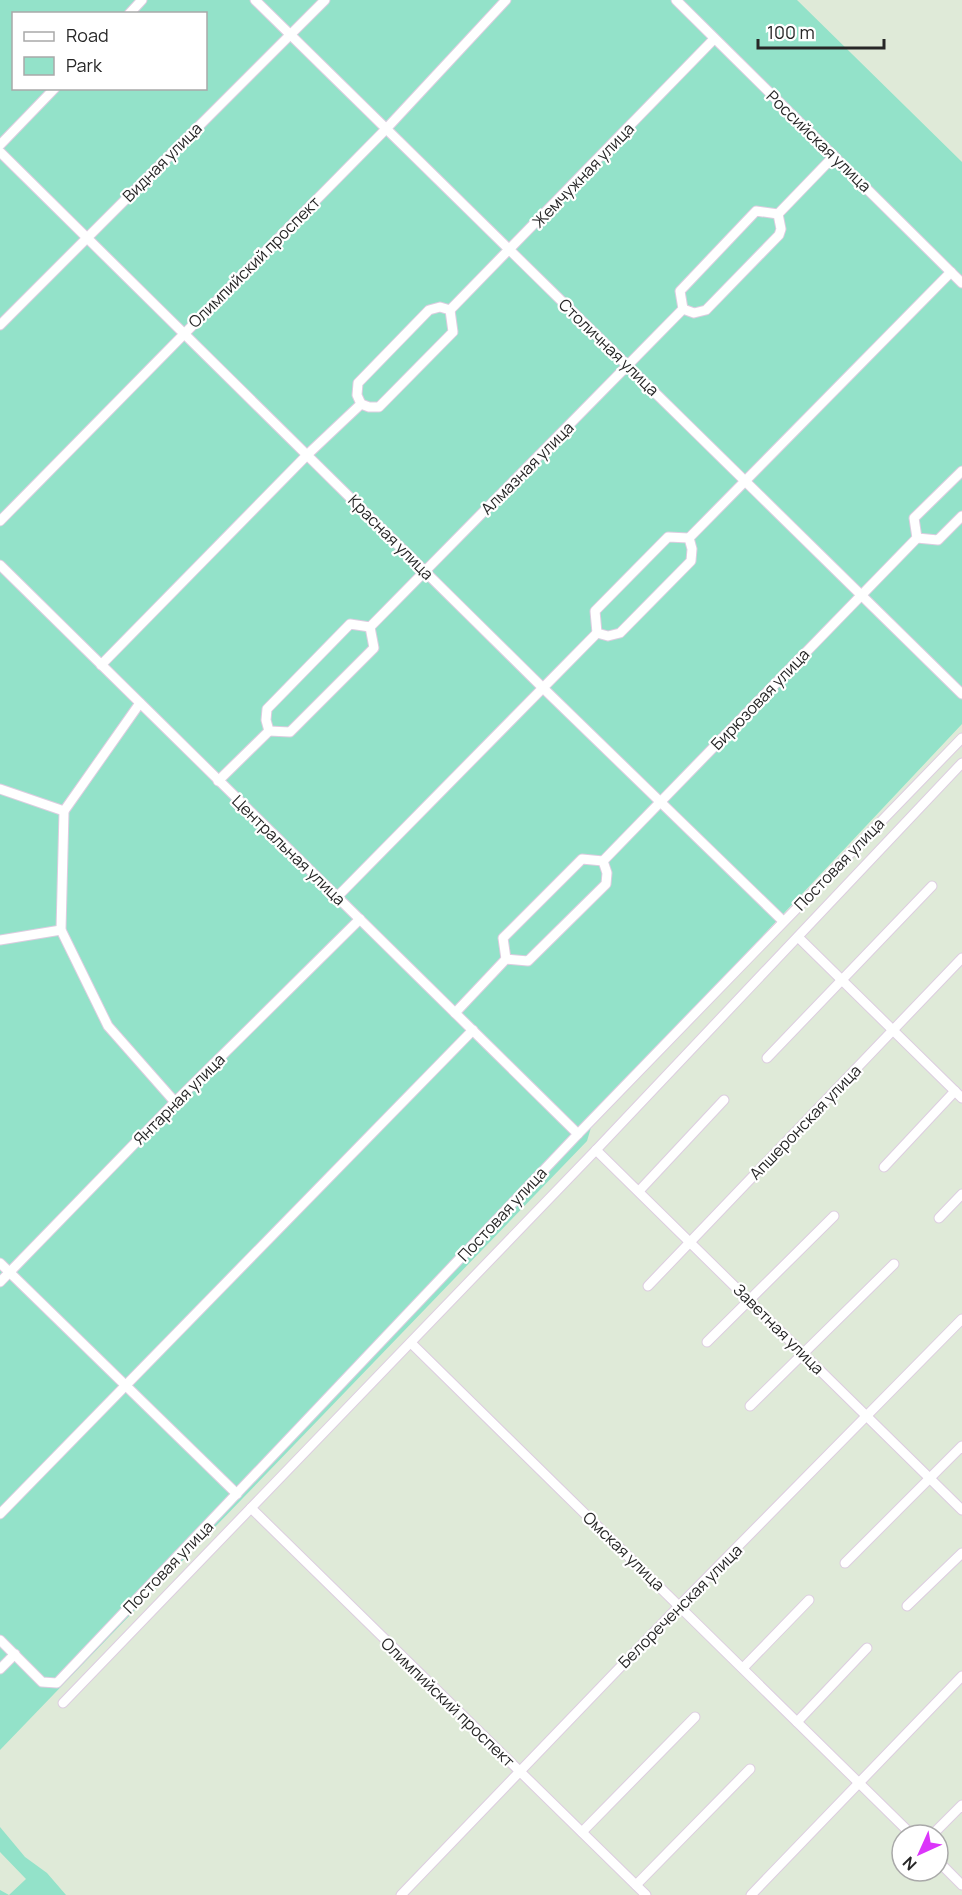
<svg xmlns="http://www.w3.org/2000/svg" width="962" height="1895" font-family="Manrope,sans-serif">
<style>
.green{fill:#93e2c9;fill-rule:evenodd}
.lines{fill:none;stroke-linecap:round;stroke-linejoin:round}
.minor-casing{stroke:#ddcde0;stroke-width:11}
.minor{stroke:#fff;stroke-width:9}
.labels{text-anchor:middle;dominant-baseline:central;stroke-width:4.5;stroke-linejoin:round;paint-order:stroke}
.street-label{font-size:16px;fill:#272727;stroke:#fff}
</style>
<rect width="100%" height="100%" fill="#dfead8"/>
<g class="green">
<path d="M0,0H797L962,162V724L595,1114L587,1141L0,1750ZM14,14H206V88H14Z"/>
<path d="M0,1827L25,1857L47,1873L66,1895H0V1890L9,1895L26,1879L0,1852Z"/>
</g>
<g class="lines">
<defs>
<g id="minor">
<path d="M255,0L962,694"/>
<path d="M676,0L962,283"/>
<path d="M129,14L142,0"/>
<path d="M0,145L55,88"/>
<path d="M0,152L542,687L783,921"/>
<path d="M683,309L694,313L706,310L779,235L781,229L778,214"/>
<path d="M0,325L325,0"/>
<path d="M361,404L369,407H379L453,332L450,310"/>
<path d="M0,521L386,129L506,0"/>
<path d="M917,538L938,540L962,516"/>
<path d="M0,565L578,1134"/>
<path d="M597,633L595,611L668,537L689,538"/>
<path d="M101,665L308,454L361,404L357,395L358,383L429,310L440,307L450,310L714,39"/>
<path d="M140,703L64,811L61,930L108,1026L175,1102"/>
<path d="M269,731L290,732L374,648L370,627"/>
<path d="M218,781L269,731L266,720L267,709L350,624L370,627L683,309L680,291L756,211L778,214L834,156"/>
<path d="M0,789L64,811"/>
<path d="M337,897L597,633L608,636L620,633L691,561L692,549L689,538L951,272"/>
<path d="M798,937L962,1098"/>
<path d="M0,940L61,930"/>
<path d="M506,959L503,938L582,859L603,861"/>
<path d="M455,1013L506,959L528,961L606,884L607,873L603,861L917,538L914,518L962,471"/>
<path d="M767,1058L932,886"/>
<path d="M596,1150L962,1510"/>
<path d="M884,1167L955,1091"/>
<path d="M639,1191L724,1100"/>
<path d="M939,1218L962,1194"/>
<path d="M0,1263L237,1494"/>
<path d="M0,1282L175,1102L360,919"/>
<path d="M648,1286L962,958"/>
<path d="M707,1342L834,1216"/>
<path d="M411,1343L912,1835"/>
<path d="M750,1406L894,1264"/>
<path d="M251,1508L646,1895"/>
<path d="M0,1514L473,1030"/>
<path d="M845,1563L962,1446"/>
<path d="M907,1606L962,1553"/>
<path d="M0,1640L42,1682L57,1683L578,1134L962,738"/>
<path d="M743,1668L809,1600"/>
<path d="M0,1669L15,1654"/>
<path d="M63,1703L596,1150L962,763"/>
<path d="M797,1722L867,1648"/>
<path d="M582,1832L695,1717"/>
<path d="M932,1835L962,1805"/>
<path d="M938,1861L962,1885"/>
<path d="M636,1885L750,1769"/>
<path d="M401,1895L680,1605L962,1319"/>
<path d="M751,1895L962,1676"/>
</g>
</defs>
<use href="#minor" class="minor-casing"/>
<use href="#minor" class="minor"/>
</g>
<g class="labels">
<g class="street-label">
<text transform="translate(819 141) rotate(44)">Российская улица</text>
<text transform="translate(162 162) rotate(-45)">Видная улица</text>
<text transform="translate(583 175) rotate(-46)">Жемчужная улица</text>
<text transform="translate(254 262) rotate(-45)">Олимпийский проспект</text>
<text transform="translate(609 347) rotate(44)">Столичная улица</text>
<text transform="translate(527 468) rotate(-45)">Алмазная улица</text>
<text transform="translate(391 537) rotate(45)">Красная улица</text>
<text transform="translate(760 699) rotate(-46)">Бирюзовая улица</text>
<text transform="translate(289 850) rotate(44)">Центральная улица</text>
<text transform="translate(839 864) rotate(-46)">Постовая улица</text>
<text transform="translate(179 1099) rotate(-45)">Янтарная улица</text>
<text transform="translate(805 1122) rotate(-46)">Апшеронская улица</text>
<text transform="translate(502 1214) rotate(-47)">Постовая улица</text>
<text transform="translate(779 1329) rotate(45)">Заветная улица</text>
<text transform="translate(624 1551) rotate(44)">Омская улица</text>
<text transform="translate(168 1567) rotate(-46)">Постовая улица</text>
<text transform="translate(680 1606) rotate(-45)">Белореченская улица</text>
<text transform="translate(448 1702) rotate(44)">Олимпийский проспект</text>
</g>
</g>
<rect x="12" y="12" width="195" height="78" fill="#ffffff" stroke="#a9a9a9" stroke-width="1.5"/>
<rect x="24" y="32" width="30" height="9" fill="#ffffff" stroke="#a9a9a9" stroke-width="1.5"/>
<text x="66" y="42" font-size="18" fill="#272727">Road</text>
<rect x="24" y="57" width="30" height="18" fill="#93e2c9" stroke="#a9a9a9" stroke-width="1.5"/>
<text x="66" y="72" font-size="18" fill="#272727">Park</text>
<g transform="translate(920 1853) rotate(225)"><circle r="28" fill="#ffffff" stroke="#a9a9a9" stroke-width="1.5"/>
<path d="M0-4.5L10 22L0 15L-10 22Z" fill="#db35fa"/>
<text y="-9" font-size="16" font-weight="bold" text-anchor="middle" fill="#272727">N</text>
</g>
<path d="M758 39v9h126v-9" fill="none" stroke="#272727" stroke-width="3"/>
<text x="767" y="39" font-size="18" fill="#272727" stroke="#ffffff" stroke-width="4.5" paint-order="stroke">100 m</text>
</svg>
